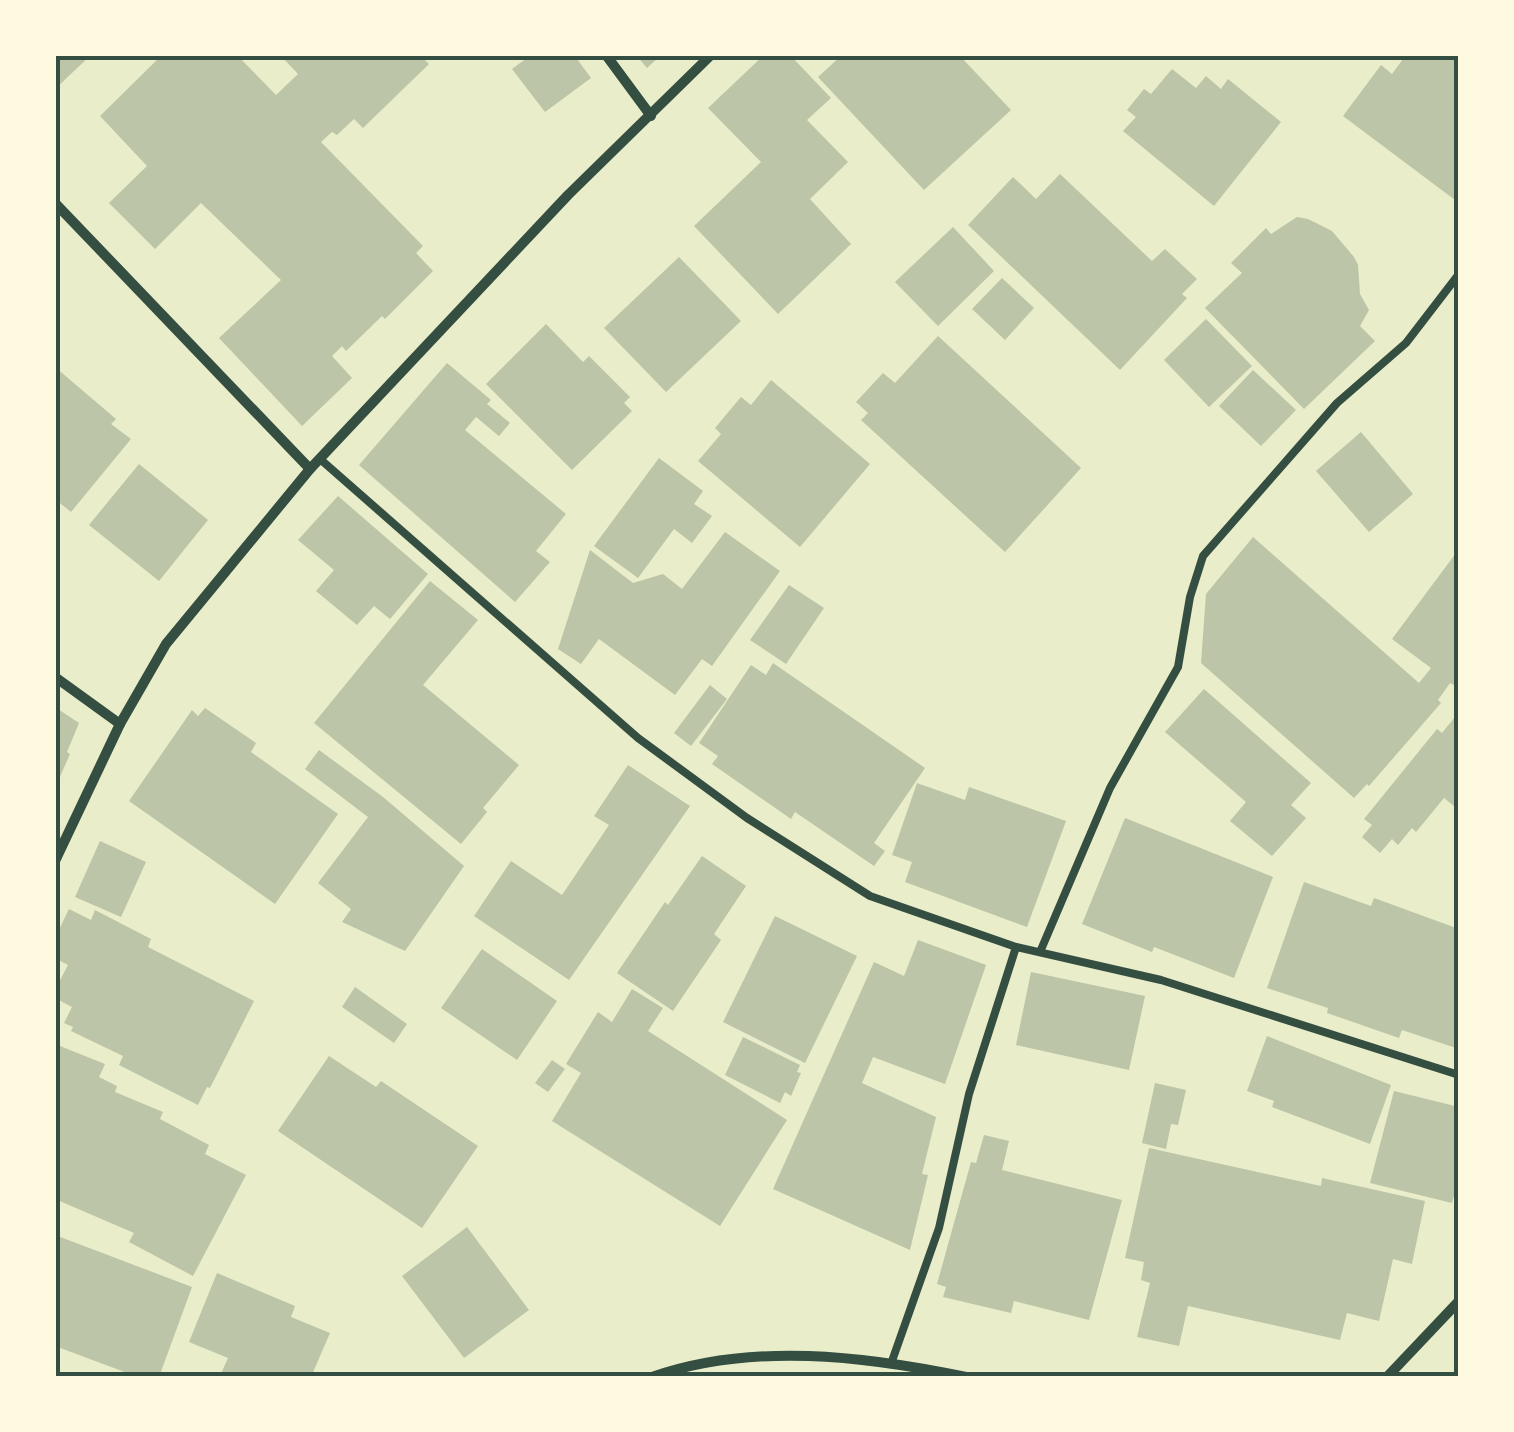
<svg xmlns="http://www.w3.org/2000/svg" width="1514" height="1432" font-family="'Fira Sans',sans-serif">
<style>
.building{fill:#bcc5a7}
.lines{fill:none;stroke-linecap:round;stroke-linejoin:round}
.service{stroke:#344e41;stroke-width:8}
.minor{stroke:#344e41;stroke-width:10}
.neatline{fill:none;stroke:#344e41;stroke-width:4}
</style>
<rect width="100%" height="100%" fill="#e9edc9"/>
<g class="building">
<path d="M55,55H91L55,89Z"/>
<path d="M162,55H237L276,95L298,74L280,55H420L429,64L363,128L354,119L337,135L332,132L321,142L423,246L416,253L433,271L385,319L382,316L346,351L342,346L332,356L352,378L302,426L219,338L281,280L201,203L155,249L109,203L147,166L100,116Z"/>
<path d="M531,55H574L591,78L545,112L512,69Z"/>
<path d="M636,55H661L647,68Z"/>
<path d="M764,55H790L831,98L807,120L848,162L810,199L851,244L778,314L694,226L761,162L708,108Z"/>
<path d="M842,55H959L1011,110L924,190L818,77Z"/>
<path d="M1406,55H1459V203L1343,116L1381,65L1392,74Z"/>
<path d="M1172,69L1196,88L1206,76L1221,89L1228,79L1281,122L1214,206L1123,131L1136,117L1127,110L1144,89L1151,94Z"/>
<path d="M1060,174L1152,261L1165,249L1197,279L1182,294L1187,298L1120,370L968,225L1013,177L1036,199Z"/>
<path d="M1297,217L1308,219L1332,231L1354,257L1358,265L1360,294L1369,310L1360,326L1375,341L1304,409L1205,308L1242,273L1231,263L1266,228L1271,234Z"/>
<path d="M953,227L994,271L938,326L895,282Z"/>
<path d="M679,257L741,321L666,392L604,328Z"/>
<path d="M1002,278L1034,308L1005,340L972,309Z"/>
<path d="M1206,319L1252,366L1209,407L1164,360Z"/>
<path d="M546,324L583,362L589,356L630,397L624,403L632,411L572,470L486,384Z"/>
<path d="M938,336L1081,468L1005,552L861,420L868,413L856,402L883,373L895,383Z"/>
<path d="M447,363L491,400L487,404L510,423L499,436L476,417L465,430L566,514L536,551L550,562L515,602L359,465Z"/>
<path d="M55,367L116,419L111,424L131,439L71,512L55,499Z"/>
<path d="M1253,370L1296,410L1261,446L1219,406Z"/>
<path d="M771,380L870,464L800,547L698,461L721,434L715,428L741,397L751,405Z"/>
<path d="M1361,432L1413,494L1369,532L1316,471Z"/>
<path d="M659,458L703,491L694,504L712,516L692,543L674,529L638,578L594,546Z"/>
<path d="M139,464L208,520L159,581L89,525Z"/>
<path d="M338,496L428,574L390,619L374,606L357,625L316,591L334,570L298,540Z"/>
<path d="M725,532L780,571L712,666L702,659L675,695L599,639L581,664L558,649L590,550L633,583L663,574L682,589Z"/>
<path d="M1253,537L1419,683L1431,668L1392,639L1459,549V681L1456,686L1450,683L1438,700L1441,703L1369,786L1367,784L1354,798L1201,663L1206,594Z"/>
<path d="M430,581L478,620L423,685L519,765L483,808L487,812L461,844L314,723Z"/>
<path d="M789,585L824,608L786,664L750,640Z"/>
<path d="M773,663L925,768L874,843L885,851L874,866L795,812L791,819L712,764L718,756L699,743L751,665L766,675Z"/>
<path d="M710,685L727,699L691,746L674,733Z"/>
<path d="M1204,689L1311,783L1291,805L1306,818L1272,856L1230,821L1246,802L1165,732Z"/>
<path d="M55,707L79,723L67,752L70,754L55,788Z"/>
<path d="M205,708L256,743L251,752L338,814L275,904L129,801L192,710L198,716Z"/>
<path d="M1459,712V810L1444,798L1416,832L1412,828L1398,845L1392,839L1380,853L1362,837L1372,825L1364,819L1437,729L1442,733Z"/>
<path d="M319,750L383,797L464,866L405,951L342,922L351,909L318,883L368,817L305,769Z"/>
<path d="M628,765L690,806L569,980L474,916L511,861L562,895L609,825L594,816Z"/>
<path d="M917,783L965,800L969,787L1066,821L1027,927L905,882L912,862L892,855Z"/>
<path d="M1125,818L1273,877L1234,978L1154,947L1152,952L1082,924Z"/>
<path d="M100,841L146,862L121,917L75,897Z"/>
<path d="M702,856L746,886L714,934L721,940L673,1011L617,973L665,902L668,905Z"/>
<path d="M1304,882L1371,906L1374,898L1459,929V1049L1402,1030L1399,1038L1327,1013L1328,1008L1267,988Z"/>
<path d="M69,909L91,920L95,910L151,939L148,947L254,1001L210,1088L207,1087L198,1105L119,1065L123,1056L71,1031L73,1027L64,1023L72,1007L55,998V990L68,965L55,958V938Z"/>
<path d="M775,916L857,956L805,1063L723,1022Z"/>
<path d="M918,940L986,965L945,1084L873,1057L862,1083L936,1117L922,1174L928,1175L910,1250L773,1189L874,962L904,976Z"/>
<path d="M482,949L557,1001L517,1060L441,1008Z"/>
<path d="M1031,972L1145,996L1129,1070L1016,1045Z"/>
<path d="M355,987L407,1024L394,1043L342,1007Z"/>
<path d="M632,989L663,1008L648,1031L787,1120L720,1226L552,1121L581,1073L566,1064L598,1012L612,1022Z"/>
<path d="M1267,1036L1391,1085L1370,1144L1272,1107L1274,1101L1247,1091Z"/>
<path d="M743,1037L800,1065L797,1072L801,1073L791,1096L785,1092L780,1103L725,1075Z"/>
<path d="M55,1044L105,1064L99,1077L117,1086L115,1092L163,1112L160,1119L209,1145L205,1154L246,1175L193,1276L129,1242L134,1233L55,1199Z"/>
<path d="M329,1056L376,1087L381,1081L478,1146L422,1228L278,1131Z"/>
<path d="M552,1060L565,1069L548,1092L535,1083Z"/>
<path d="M1155,1083L1186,1090L1178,1125L1171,1124L1166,1149L1142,1143Z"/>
<path d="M1394,1091L1459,1107V1175L1452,1203L1370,1183Z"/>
<path d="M984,1135L1009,1141L1002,1170L1122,1200L1089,1320L1014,1301L1011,1313L943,1297L946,1287L937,1284L971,1162L976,1163Z"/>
<path d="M1149,1148L1321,1186L1322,1178L1425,1201L1412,1264L1393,1259L1379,1321L1347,1313L1340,1340L1188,1306L1179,1346L1137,1337L1150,1283L1141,1280L1144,1262L1125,1258Z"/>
<path d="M467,1227L529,1310L464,1358L402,1276Z"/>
<path d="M55,1235L192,1287L159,1377H138L55,1346Z"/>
<path d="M217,1273L295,1306L291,1317L330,1333L311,1377L220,1376L228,1358L189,1342Z"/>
</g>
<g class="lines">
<g class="service">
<path d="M320,459L638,738L747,818L870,896L1016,947L1161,980L1459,1075"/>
<path d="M1040,952L1110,788L1178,667L1190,597L1203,556L1337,403L1406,343L1459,274"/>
<path d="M892,1361L939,1228L969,1094L1016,947"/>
</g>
<g class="minor">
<path d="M606,55L651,116"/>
<path d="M55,203L310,469"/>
<path d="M55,677L120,724"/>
<path d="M55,861L120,724L166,644L310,469L568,195L711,55"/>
<path d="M652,1377C752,1342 865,1356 966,1377"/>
<path d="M1387,1377L1459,1301"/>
</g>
</g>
<rect width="1514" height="1432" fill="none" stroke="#fefae0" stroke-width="115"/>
<rect x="58" y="58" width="1398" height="1316" class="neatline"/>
</svg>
